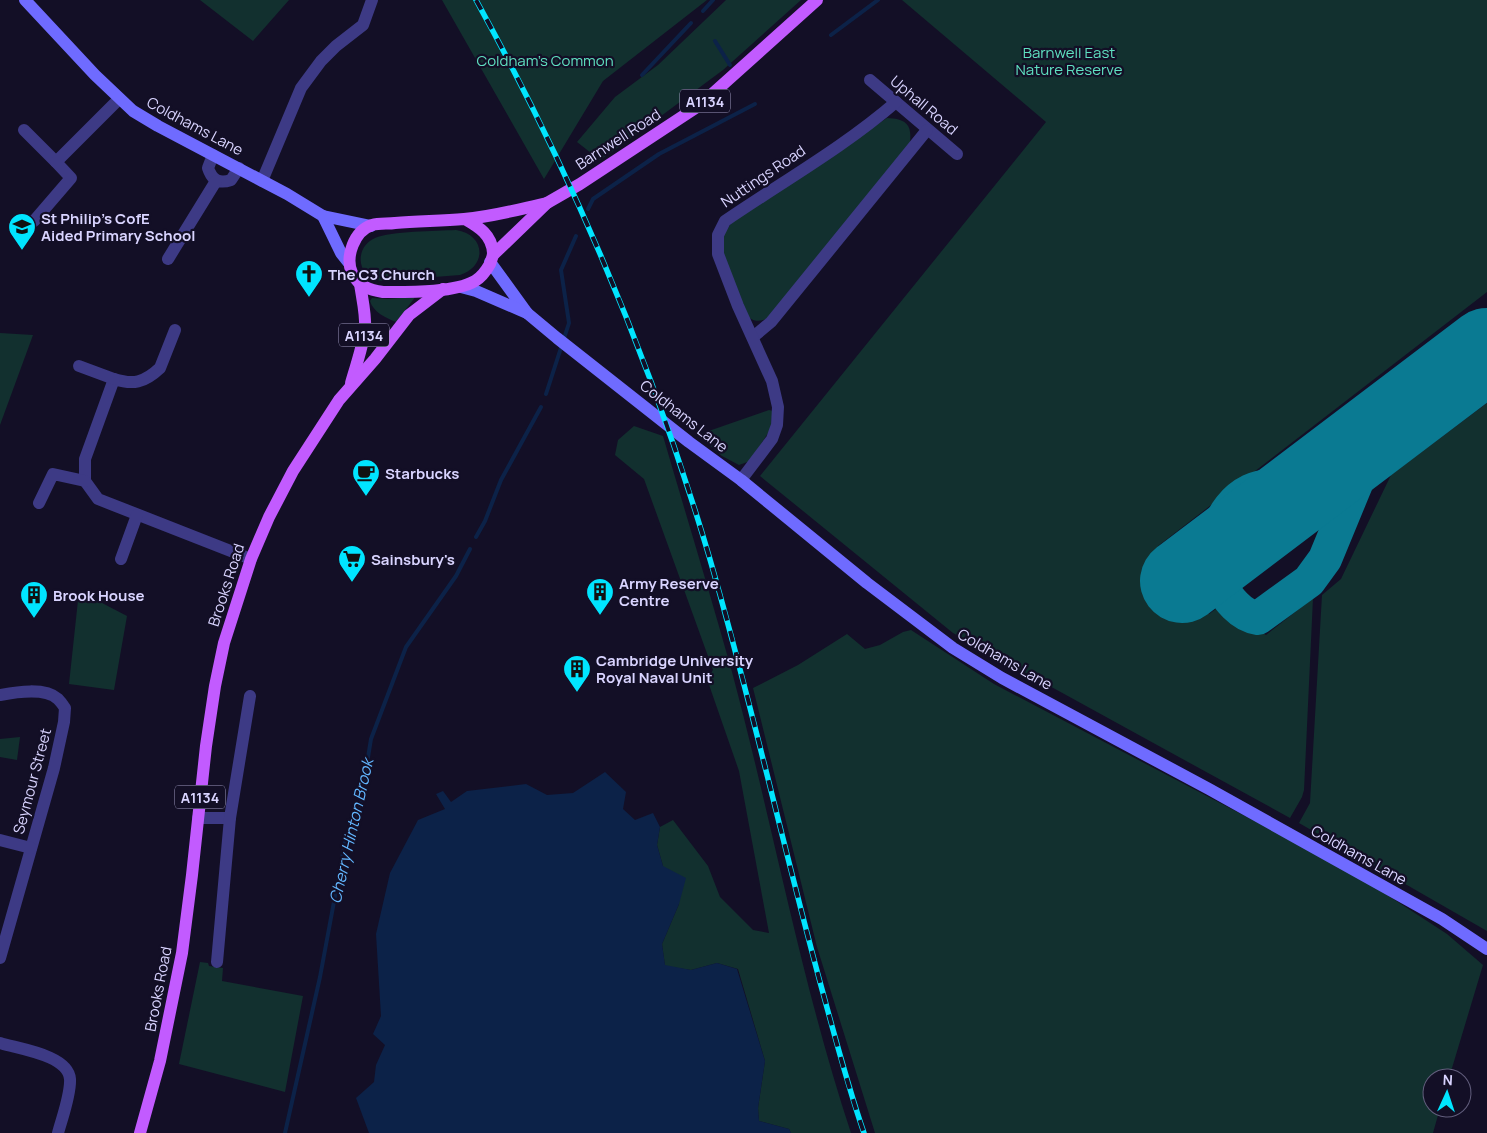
<svg xmlns="http://www.w3.org/2000/svg" width="1487" height="1133" font-family="Manrope,sans-serif">
<style>
.green{fill:#12302f}
.water{fill:#0c2248}
.lines{fill:none;stroke-linecap:round;stroke-linejoin:round}
.stream{stroke:#0c2248;stroke-width:4}
.taxiway{stroke:#0a7a92;stroke-width:34}
.runway{stroke:#0a7a92;stroke-width:84}
.street{stroke:#3d3a85;stroke-width:12}
.secondary{stroke:#6f6bff;stroke-width:12}
.primary{stroke:#c25bff;stroke-width:12}
.rail-casing{stroke:#00e5ff;stroke-width:5.5}
.rail{stroke:#130f26;stroke-width:4;stroke-dasharray:11;stroke-linecap:butt}
.labels{text-anchor:middle;dominant-baseline:central;stroke-width:4.5;stroke-linejoin:round;paint-order:stroke}
.shield{fill:#130f26;stroke:#9e99be;stroke-width:1}
.shield-label{font-size:14px;font-weight:bold;fill:#d9d4ff}
.park-label{font-size:15px;fill:#5fe0c0;stroke:#130f26}
.street-label{font-size:15px;fill:#d9d4ff;stroke:#130f26}
.poi-label{font-size:15px;font-weight:bold;fill:#d9d4ff;stroke:#130f26;text-anchor:start}
.water-label{font-size:16px;font-style:italic;fill:#62b6ff;stroke:#130f26}
</style>
<rect width="100%" height="100%" fill="#130f26"/>
<g class="green">
<path d="M200,0H289L253,41Z"/>
<path d="M442,0H707L603,81L544,179Z"/>
<path d="M726,0H801L723,70L622,145L600,160L577,142L615,97L658,65Z"/>
<path d="M902,0H1487V292L1158,546L1209,614L1220,606L1266,635L1313,598L1304,790L1302,797L1290,818L953,633L760,476L1046,122Z"/>
<path d="M887,118C906,119 912,124 910,143L771,317C760,322 754,323 745,314L721,249L722,237L732,222Z"/>
<path d="M456,230C485,234 488,266 460,275L383,281C374,280 366,276 362,267C358,256 363,243 375,238C391,231 436,231 456,230Z"/>
<path d="M412,297H415L413,300L396,322C386,318 373,312 370,301L372,298L388,299Z"/>
<path d="M0,333L33,335L0,425Z"/>
<path d="M1487,403V931L1299,823L1310,803L1322,595L1341,579L1391,475Z"/>
<path d="M769,410L773,411L770,430L750,461L739,465L722,456L699,436L703,433Z"/>
<path d="M634,426L663,436C686,515 710,593 732,672C773,825 801,982 851,1133H791L789,1129L759,1121L758,1108L765,1061L738,969L717,963L691,970L665,966L662,944L679,904L663,866L657,845L660,827L673,820L708,866L720,897L753,930L769,933L739,771L707,679L713,670L644,479L615,455L618,440Z"/>
<path d="M79,591L127,616L114,690L69,684Z"/>
<path d="M911,630L994,684L1355,874L1447,934L1483,965L1449,1078H1432V1108H1440L1433,1133H875L817,947L753,688L798,665L847,634L865,649L880,645L903,632Z"/>
<path d="M20,737L17,760L0,757V739Z"/>
<path d="M200,962L208,963L209,966L223,968L222,981L303,996L285,1092L179,1064Z"/>
</g>
<path class="water" d="M605,772L626,792L623,809L635,820L653,813L660,827L657,845L663,866L686,878L679,904L662,944L665,965L691,970L717,963L737,969L765,1061L758,1108L759,1121L789,1129L791,1133H369L356,1098L374,1082L376,1065L385,1045L373,1034L381,1016L376,934L390,873L418,820L445,809L436,794L443,791L451,802L467,791L526,784L547,795L573,793Z"/>
<g class="lines">
<g class="stream">
<path d="M703,11L713,0"/>
<path d="M831,35L878,0"/>
<path d="M715,41L730,65"/>
<path d="M642,75L691,23"/>
<path d="M588,209L593,199L659,154L755,104"/>
<path d="M546,394L569,323L561,270L576,236"/>
<path d="M476,537L485,521L501,480L541,407"/>
<path d="M285,1133L320,977L346,837L360,806L371,739L406,647L456,576L470,549"/>
</g>
<path class="taxiway" d="M1334,466C1319,474 1304,481 1287,483C1274,485 1263,485 1250,491C1219,506 1204,553 1220,584C1227,598 1241,616 1258,618L1309,581L1325,559L1372,445L1385,427"/>
<path class="runway" d="M1182,581L1487,350"/>
<g class="street">
<path d="M870,80L957,154"/>
<path d="M24,130L56,162"/>
<path d="M213,155L208,168C212,180 219,184 231,180L239,168"/>
<path d="M262,181L301,88L321,61L336,46L363,25L372,0"/>
<path d="M34,221L71,178L56,162L119,99"/>
<path d="M168,259L216,181"/>
<path d="M175,330L160,368C144,383 133,385 114,379L85,459V481L98,499L251,559"/>
<path d="M753,337L771,322L927,130"/>
<path d="M79,366L114,379"/>
<path d="M741,480L772,439L777,425L778,407L772,381L738,306L718,254V235L725,221C782,182 844,147 896,102"/>
<path d="M39,503L53,474L85,481"/>
<path d="M121,559L137,515"/>
<path d="M0,695C16,692 45,687 58,699C61,702 63,705 65,708L64,722L54,768L0,958"/>
<path d="M198,818H230"/>
<path d="M0,840L31,848"/>
<path d="M217,962L230,818L250,696"/>
<path d="M0,1043C19,1049 68,1055 70,1079C71,1094 62,1118 58,1133"/>
</g>
<g class="secondary">
<path d="M25,0L95,75L133,111L158,126L287,194L323,216L371,226"/>
<path d="M323,216L341,253L349,263"/>
<path d="M490,262L527,313L557,338L689,442L741,480L867,583L953,648L1002,678L1209,789L1442,919L1487,949"/>
<path d="M461,287L476,291L527,313"/>
</g>
<g class="primary">
<path d="M465,219C479,227 492,235 493,253C493,257 491,260 490,264C486,271 482,277 475,281C454,293 408,292 383,292C370,290 359,287 352,273C345,257 354,231 372,225C379,223 388,224 395,223C418,221 441,221 464,219C492,217 520,209 547,203"/>
<path d="M493,255L547,203L580,184L700,105L817,0"/>
<path d="M351,383C356,365 363,347 365,328C366,314 362,298 360,284"/>
<path d="M140,1133L160,1061L182,953L192,875L206,746L215,686L224,643L251,559L269,517L293,471L339,400L375,359L409,315L443,289"/>
</g>
<defs>
<path id="rail" d="M476,0C573,176 652,363 709,556C750,697 782,841 820,982C834,1033 847,1084 864,1133"/>
</defs>
<use href="#rail" class="rail-casing"/>
<use href="#rail" class="rail"/>
</g>
<defs>
<symbol id="school-pin" viewBox="-11 -11 22 30"><path d="M0 17L-7.5 6A9.5 9.5 0 1 1 7.5 6Z" fill="#00e5ff" stroke="#130f26"/><path d="M0-5L7-2L0 1L-7-2ZM-4 1L0 2.5L4 1V4Q0 6-4 4Z" fill="#111"/></symbol>
<symbol id="church-pin" viewBox="-11 -11 22 30"><path d="M0 17L-7.5 6A9.5 9.5 0 1 1 7.5 6Z" fill="#00e5ff" stroke="#130f26"/><path d="M-1.2-6h2.4v3.5h3.3v2.4h-3.3V6h-2.4V-.1h-3.3v-2.4h3.3Z" fill="#111"/></symbol>
<symbol id="cafe-pin" viewBox="-11 -11 22 30"><path d="M0 17L-7.5 6A9.5 9.5 0 1 1 7.5 6Z" fill="#00e5ff" stroke="#130f26"/><path d="M-5.5-4.5H6V0H3Q3 3.5 0 3.5H-2.5Q-5.5 3.5-5.5 0ZM3-3.2v2h1.7v-2ZM-6 4.5H4V6H-6Z" fill="#111"/></symbol>
<symbol id="supermarket-pin" viewBox="-11 -11 22 30"><path d="M0 17L-7.5 6A9.5 9.5 0 1 1 7.5 6Z" fill="#00e5ff" stroke="#130f26"/><path d="M-6-5.5h2.5l.6 2H6L4.5 2H-2.5L-4.4-4H-6ZM-1.5 3.2a1.3 1.3 0 1 0 .1 0ZM3 3.2a1.3 1.3 0 1 0 .1 0Z" fill="#111"/></symbol>
<symbol id="building-pin" viewBox="-11 -11 22 30"><path d="M0 17L-7.5 6A9.5 9.5 0 1 1 7.5 6Z" fill="#00e5ff" stroke="#130f26"/><path d="M-4-6H4V6H1V3H-1V6H-4ZM-2.5-4.3h1.7v1.8h-1.7ZM.8-4.3h1.7v1.8H.8ZM-2.5-1h1.7V.8h-1.7ZM.8-1h1.7V.8H.8Z" fill="#111"/></symbol>
</defs>
<g fill-rule="evenodd">
<use href="#school-pin" x="6" y="211" width="32" height="43"/>
<use href="#church-pin" x="293" y="258" width="32" height="43"/>
<use href="#cafe-pin" x="350" y="457" width="32" height="43"/>
<use href="#supermarket-pin" x="336" y="543" width="32" height="43"/>
<use href="#building-pin" x="584" y="576" width="32" height="43"/>
<use href="#building-pin" x="18" y="579" width="32" height="43"/>
<use href="#building-pin" x="561" y="653" width="32" height="43"/>
</g>
<g class="labels">
<g class="shield">
<rect x="680" y="89.5" width="50" height="23" rx="4"/>
<rect x="339" y="323.5" width="50" height="23" rx="4"/>
<rect x="175" y="785.5" width="50" height="23" rx="4"/>
</g>
<g class="shield-label">
<text x="705" y="101">A1134</text>
<text x="364" y="335">A1134</text>
<text x="200" y="797">A1134</text>
</g>
<g class="park-label">
<text x="1069" y="52">Barnwell East<tspan x="1069" dy="17">Nature Reserve</tspan></text>
<text x="545" y="60">Coldham's Common</text>
</g>
<g class="street-label">
<text transform="translate(924 105) rotate(40)">Uphall Road</text>
<text transform="translate(195 126) rotate(28)">Coldhams Lane</text>
<text transform="translate(618 139) rotate(-33)">Barnwell Road</text>
<text transform="translate(763 176) rotate(-34)">Nuttings Road</text>
<text transform="translate(684 416) rotate(38)">Coldhams Lane</text>
<text transform="translate(226 585) rotate(-72)">Brooks Road</text>
<text transform="translate(1005 659) rotate(30)">Coldhams Lane</text>
<text transform="translate(32 781) rotate(-75)">Seymour Street</text>
<text transform="translate(1359 855) rotate(29)">Coldhams Lane</text>
<text transform="translate(158 989) rotate(-79)">Brooks Road</text>
</g>
<g class="poi-label">
<text x="41" y="218">St Philip's CofE<tspan x="41" dy="17">Aided Primary School</tspan></text>
<text x="328" y="274">The C3 Church</text>
<text x="385" y="473">Starbucks</text>
<text x="371" y="559">Sainsbury's</text>
<text x="619" y="583">Army Reserve<tspan x="619" dy="17">Centre</tspan></text>
<text x="53" y="595">Brook House</text>
<text x="596" y="660">Cambridge University<tspan x="596" dy="17">Royal Naval Unit</tspan></text>
</g>
<g class="water-label">
<text transform="translate(351 831) rotate(-77)">Cherry Hinton Brook</text>
</g>
</g>
<g transform="translate(1447 1093) rotate(3)"><circle r="24" fill="#130f26" stroke="#625e7d"/>
<path d="M0-4L9 19L0 12L-9 19Z" fill="#00e5ff"/>
<text y="-8" font-size="14" font-weight="bold" text-anchor="middle" fill="#d9d4ff">N</text>
</g>
</svg>
